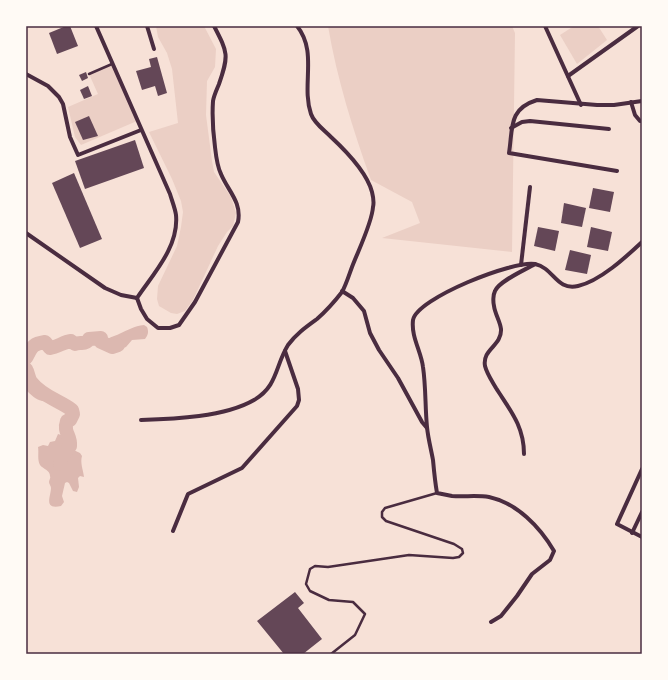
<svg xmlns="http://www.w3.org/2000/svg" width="668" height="680" font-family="'PT Sans Narrow',sans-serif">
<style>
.green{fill:#ebcfc5}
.water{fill:#dcb8b0}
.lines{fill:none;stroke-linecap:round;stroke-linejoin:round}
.river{stroke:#dcb8b0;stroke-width:14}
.building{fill:#644757}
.service{stroke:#4a2c40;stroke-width:2.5}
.minor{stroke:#4a2c40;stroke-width:4}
.neatline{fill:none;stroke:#4a2c40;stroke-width:1.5}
</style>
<rect width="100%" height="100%" fill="#f7e1d7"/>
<g class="green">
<path d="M156,26H204L216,49L215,67L207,81L206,115L212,161L214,172L231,197L236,213L233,226L227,232L218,246L193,300L185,311L177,314L171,313L159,306L157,299L158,286L177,246L181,227L183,212L181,201L172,179L149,132L178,123L172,69L167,53L158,37Z"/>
<path d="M328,26H512L515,33L512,252L382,238L420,223L412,202L371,180C353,130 337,79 328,26Z"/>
<path d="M574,26H598L607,40L577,64L560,35Z"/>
<path d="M112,64L137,121L81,145L75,137L68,107L98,94L89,74Z"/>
</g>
<g class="water">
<path d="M144,325L147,327C149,332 148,335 145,339L132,340L126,347L116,351L109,349L101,342V338L108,339C112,336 115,336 119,334C128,330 134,326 144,325Z"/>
<path d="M32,341H36L38,345L37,348L33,349L30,356L26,360L32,370V376L34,382L52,394L54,399C40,403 38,401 27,391L26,353V345Z"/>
<path d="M58,434L61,435L65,446L80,453L82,456C80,463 83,469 84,477L80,476L78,478L79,487L77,492L73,491L69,483L67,482L65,483L62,496L64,502L61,506C43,510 51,496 51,488C51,486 49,484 49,482C49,480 51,478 50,476C50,470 43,469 40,465C37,460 39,452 38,447L43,445L48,446L50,442L55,441Z"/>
</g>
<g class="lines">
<g class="river">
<path d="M26,358C32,347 32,344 45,342L50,348C58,347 63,342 71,341L75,344C81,341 85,346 89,339L101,338V342L112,347L118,345"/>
<path d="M26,369C29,374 28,379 32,383C42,396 60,401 72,410L73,414L70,420L67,421C63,433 71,435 70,446L61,459L60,464"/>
</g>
</g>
<g class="building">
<path d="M66,26H70L78,46L57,54L49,33Z"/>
<path d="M157,57L167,93L158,96L155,86L142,90L136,71L151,67L149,59Z"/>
<path d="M86,72L88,78L82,81L79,75Z"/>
<path d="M88,86L92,96L84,99L80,90Z"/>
<path d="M89,116L98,136L83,140L75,122Z"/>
<path d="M135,140L144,168L85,189L75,161Z"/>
<path d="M74,173L102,239L80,248L52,183Z"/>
<path d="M593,188L614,192L610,212L589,208Z"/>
<path d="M564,203L586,208L582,227L561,223Z"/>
<path d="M538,227L559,231L555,251L534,246Z"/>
<path d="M591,227L612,232L608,251L587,247Z"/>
<path d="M570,250L591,255L587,274L565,270Z"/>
<path d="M295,592L304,603L298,608L322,639L303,654H284L257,621Z"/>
</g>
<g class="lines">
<g class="service">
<path d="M89,74L112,64"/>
<path d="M331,654L355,635L365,614L353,602L329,600L310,591L306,584L310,569L315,566L328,567L409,555L453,558L459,557L463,553L462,549L454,544L386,521L382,517V512L385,508L437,493"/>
</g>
<g class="minor">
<path d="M96,26L170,194C172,201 175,208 176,215C179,247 153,274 137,298"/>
<path d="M147,26L154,49"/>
<path d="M545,26L581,105"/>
<path d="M26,74L48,86L59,97L63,104L70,137L78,155L141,130"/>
<path d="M568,76L638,26"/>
<path d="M631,102L635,115L640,121H642"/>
<path d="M511,128L522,122L530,121L609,129"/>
<path d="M617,171L509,153C513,128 508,109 537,100L597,105H614L642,101"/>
<path d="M26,233L105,288L121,295L137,298"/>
<path d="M521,265L530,187"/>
<path d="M342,291L353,298L364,311L370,333L379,350L398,378L422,422L427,428"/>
<path d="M137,298L141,309L147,319L158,328H170L179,325L195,302L238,222C242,202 228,191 221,174C217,166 216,156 215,147C213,132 212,116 213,101C214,95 217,89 219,84C229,55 228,53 214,26"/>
<path d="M141,420C174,419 225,417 254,400C278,386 275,366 288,345C296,334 306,327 317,319C325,312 335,301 342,292C346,285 349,275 352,267C358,251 372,223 373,207C374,203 373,196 372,192C367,173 345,150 331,137C324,130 314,123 311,114C301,85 318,52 297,26"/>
<path d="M524,454C524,426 510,410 496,388C492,381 487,374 485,366C482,349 502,346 501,329C500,321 495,314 494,306C493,302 493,295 495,291C499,281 525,270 535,264"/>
<path d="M642,469L617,524L642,537"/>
<path d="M173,531L188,494L242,468L297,406L299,400L298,389L285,351"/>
<path d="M632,533L642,512"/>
<path d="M491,622L501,616L517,596L532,574L550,560L554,551C540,527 517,503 489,497C477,495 464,497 452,496C447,495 442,494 437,493C435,482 434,471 433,460C431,449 428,438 427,427C425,407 426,387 423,367C421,351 411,337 413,320C417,298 514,260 535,264C554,268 556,291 578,286C600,281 626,257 642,242"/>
</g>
</g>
<rect width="668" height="680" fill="none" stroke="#fffaf5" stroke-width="54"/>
<rect x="27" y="27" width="614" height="626" class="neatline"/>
</svg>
